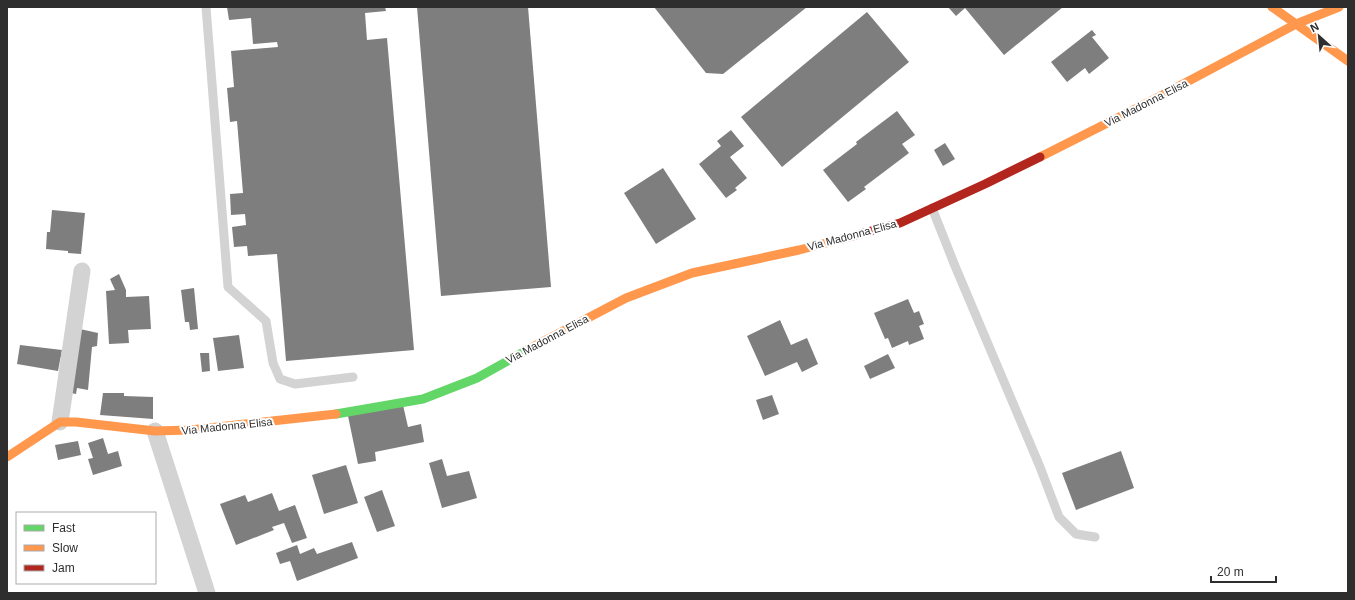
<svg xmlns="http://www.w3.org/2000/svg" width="1355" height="600" font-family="Helvetica,sans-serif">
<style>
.building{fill:#7e7e7e}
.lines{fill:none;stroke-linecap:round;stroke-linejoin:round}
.lane{stroke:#d3d3d3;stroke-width:9}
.street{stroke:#d3d3d3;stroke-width:17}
.fast{stroke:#63d668;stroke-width:9}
.slow{stroke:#ff974d;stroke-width:9}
.jam{stroke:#b3261e;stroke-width:9}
.labels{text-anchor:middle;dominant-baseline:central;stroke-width:4;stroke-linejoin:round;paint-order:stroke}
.street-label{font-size:11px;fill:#2e2e2e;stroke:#fff}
</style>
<rect width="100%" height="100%" fill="#fff"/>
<g class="building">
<path d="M227,7H385L386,11L365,13L367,40L387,38L414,350L286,361L277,254L248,256L247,246L234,247L232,227L246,225L245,214L231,215L230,194L243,193L237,121L230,122L227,88L234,87L231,51L278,47L277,42L253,44L251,18L229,20Z"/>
<path d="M417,7H528L551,287L441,296Z"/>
<path d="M654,7H807L723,74L706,73Z"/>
<path d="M948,7H1063L1004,55L965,8L956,16Z"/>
<path d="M867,12L909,62L782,167L741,117Z"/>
<path d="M1092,30L1096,35L1092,37L1109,58L1089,74L1085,68L1067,82L1051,62Z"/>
<path d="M897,111L915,135L902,144L909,153L864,187L866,189L848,202L823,170L857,144L856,142Z"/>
<path d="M731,130L744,146L730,157L747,178L735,188L737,190L726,198L699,164L721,146L717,141Z"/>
<path d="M945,143L955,159L943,166L934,150Z"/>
<path d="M663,168L696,219L656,244L624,193Z"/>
<path d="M52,210L85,213L81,254L68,253V251L46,249L47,232H50Z"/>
<path d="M119,274L126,290V297L149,296L151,329L128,330L129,343L109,344L106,291L115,290L110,279Z"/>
<path d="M194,288L198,329L190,330L189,322H185L181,290Z"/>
<path d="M908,299L914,313L919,311L924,324L919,326L924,339L909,345L908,341L892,348L888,338L885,339L874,313Z"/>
<path d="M780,320L791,345L807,338L818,364L802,372L797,362L765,376L747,336Z"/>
<path d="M80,329L98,333L97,346L92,347L88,390L77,388L76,394L66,392Z"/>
<path d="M239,335L244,368L218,371L213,338Z"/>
<path d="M20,345L62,350L58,371L17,364Z"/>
<path d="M200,353H209L210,371L202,372Z"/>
<path d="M888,354L895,368L870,379L864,366Z"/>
<path d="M103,393H124V396L153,397V419L100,415Z"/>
<path d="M772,395L779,414L763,420L756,400Z"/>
<path d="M403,405L408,427L421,424L424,442L375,452L376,461L358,464L348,416Z"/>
<path d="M103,438L108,454L118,451L122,466L93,475L88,459L93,458L88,443Z"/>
<path d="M78,441L81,455L58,460L55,445Z"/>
<path d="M1121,451L1134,488L1076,510L1062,473Z"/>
<path d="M442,459L447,476L469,471L477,498L442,508L429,463Z"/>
<path d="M346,465L358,503L324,514L312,475Z"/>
<path d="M382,490L395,526L377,532L364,497Z"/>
<path d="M272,493L279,511L295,505L307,538L292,543L284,523L272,527L274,530L236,545L220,504L245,495L248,502Z"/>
<path d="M352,542L358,558L297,581L290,561L280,564L276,553L297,545L300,554L314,548L317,554Z"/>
</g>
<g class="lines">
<g class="lane">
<path d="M206,7L228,287L266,321L273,363L280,379L295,384L353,377"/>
<path d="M932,208L955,266L1040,467L1059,517L1076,534L1095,537"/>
</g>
<g class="street">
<path d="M60,422L82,271"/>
<path d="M155,431L207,593"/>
</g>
<path class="fast" d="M336,414L423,399L477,378L529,349"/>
<g class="slow">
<path d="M1272,7L1348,61"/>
<path d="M1040,157L1151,101L1296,24L1339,7"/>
<path d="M529,349L626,298L692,273L799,250L842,239"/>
<path d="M7,457L60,422H76L155,431L190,430L336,414"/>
</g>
<path class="jam" d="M842,239L900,223L985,184L1040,157"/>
</g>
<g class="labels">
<g class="street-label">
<text transform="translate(1146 103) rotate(-27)">Via Madonna Elisa</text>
<text transform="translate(852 235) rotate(-15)">Via Madonna Elisa</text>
<text transform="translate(547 339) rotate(-28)">Via Madonna Elisa</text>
<text transform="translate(227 426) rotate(-6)">Via Madonna Elisa</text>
</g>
</g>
<rect width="1355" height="600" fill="none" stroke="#2e2e2e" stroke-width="16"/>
<rect x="16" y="512" width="140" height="72" fill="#ffffff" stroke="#ababab"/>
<rect x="24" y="525" width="20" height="6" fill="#63d668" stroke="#ababab"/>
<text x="52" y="532" font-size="12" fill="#2e2e2e">Fast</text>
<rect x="24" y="545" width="20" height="6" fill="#ff974d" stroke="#ababab"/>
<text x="52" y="552" font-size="12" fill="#2e2e2e">Slow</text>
<rect x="24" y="565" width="20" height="6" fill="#b3261e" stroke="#ababab"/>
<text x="52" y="572" font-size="12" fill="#2e2e2e">Jam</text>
<g transform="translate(1319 36) rotate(333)" stroke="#ffffff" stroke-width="3" paint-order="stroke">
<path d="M0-3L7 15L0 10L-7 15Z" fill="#2e2e2e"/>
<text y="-6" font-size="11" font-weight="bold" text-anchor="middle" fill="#2e2e2e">N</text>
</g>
<path d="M1211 576v6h65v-6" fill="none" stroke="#2e2e2e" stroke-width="2"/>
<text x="1217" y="576" font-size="12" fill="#2e2e2e" stroke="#ffffff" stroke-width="3" paint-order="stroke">20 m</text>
</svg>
